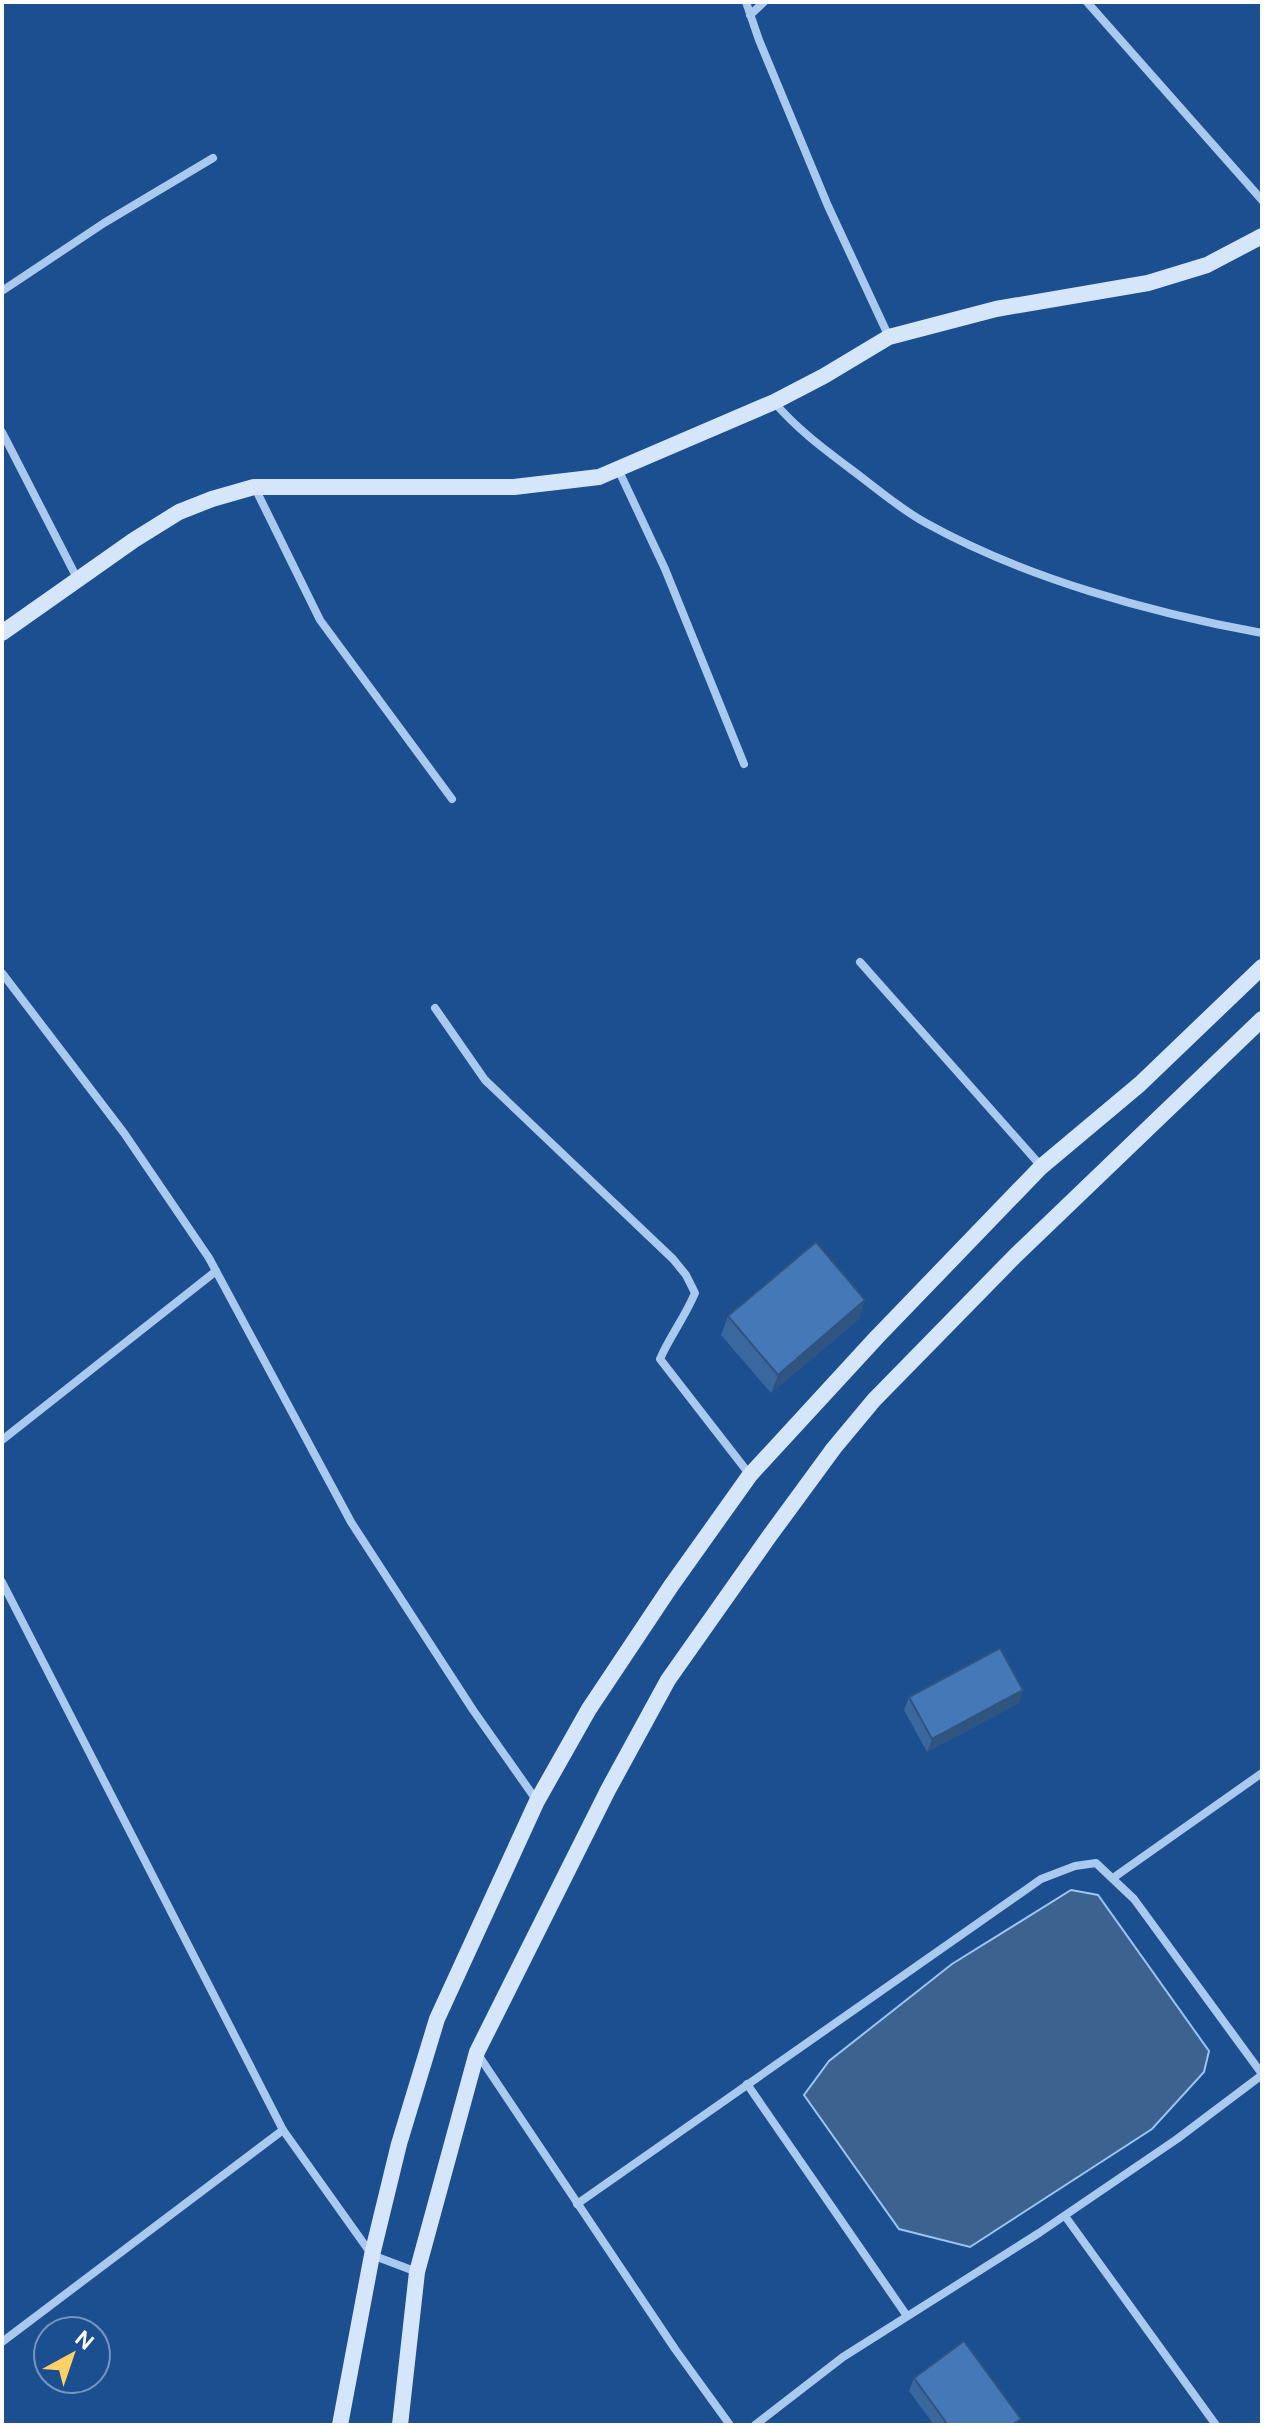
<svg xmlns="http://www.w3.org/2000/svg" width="1264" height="2427" font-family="'DM Sans',sans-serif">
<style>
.water{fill:#3c6290;stroke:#9cc4f0;stroke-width:2}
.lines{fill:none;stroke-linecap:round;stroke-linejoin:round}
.street{stroke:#a9c9ee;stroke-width:8}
.secondary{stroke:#d6e6fa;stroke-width:16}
.wall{fill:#3a679d}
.shaded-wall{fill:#305480}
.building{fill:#4478b7;stroke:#305480;stroke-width:2}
</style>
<rect width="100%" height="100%" fill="#1b4f8f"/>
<path class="water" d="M1071,1890L1098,1895L1209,2051L1204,2072L1152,2129L970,2247L899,2229L804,2095L829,2061L952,1964Z"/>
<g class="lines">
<g class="street">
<path d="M746,2L759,40L828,206L889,337"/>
<path d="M1087,2L1262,200"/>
<path d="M750,15L764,2"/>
<path d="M2,291L104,223L213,158"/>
<path d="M774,402C797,429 824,449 852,470C876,488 900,509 926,523C1025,578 1151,613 1262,633"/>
<path d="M2,432L78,580"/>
<path d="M618,469L665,569L744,764"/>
<path d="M255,488L320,620L452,799"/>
<path d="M860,962L1041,1166"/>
<path d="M2,973L124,1133L209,1258L351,1522L473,1710L537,1801"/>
<path d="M435,1008L485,1080L673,1259L686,1275L695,1293C685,1317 670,1336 660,1359L750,1475"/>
<path d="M2,1440L216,1271"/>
<path d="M2,1582L283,2130"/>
<path d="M1113,1878L1262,1773"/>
<path d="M477,2053L675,2349L730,2425"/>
<path d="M747,2084L907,2316"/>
<path d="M577,2204L1041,1879L1075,1866L1096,1863L1134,1899L1262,2074"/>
<path d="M1065,2216L1216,2425"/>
<path d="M2,2342L283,2130L372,2255L417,2272"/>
<path d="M755,2425L843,2357L1039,2233L1177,2139L1262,2075"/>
</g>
<g class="secondary">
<path d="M2,633L134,540L179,512L212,499L254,487H514L599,477L774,402L824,376L889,337L996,309L1148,283L1207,265L1262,236"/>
<path d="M340,2425L372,2255L399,2144L437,2019L537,1801L589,1709L671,1586L750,1475L877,1337L1041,1167L1140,1084L1262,967"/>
<path d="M400,2425L417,2272L477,2052L608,1790L668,1680L768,1538L834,1448L874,1400L1015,1256L1262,1019"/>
</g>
</g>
<g class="wall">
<path d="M865,1300L859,1319L771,1393L721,1335L728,1316Z"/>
<path d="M1023,1690L1019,1703L927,1752L904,1710L909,1697Z"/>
<path d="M914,2378L1019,2425H934L909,2391Z"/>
</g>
<g class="shaded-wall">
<path d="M865,1300L859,1319L771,1393L778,1375Z"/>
<path d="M1023,1690L1019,1703L927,1752L932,1739Z"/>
</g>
<g class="building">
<path d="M816,1242L865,1300L778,1375L728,1316Z"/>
<path d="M1000,1648L1023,1690L932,1739L909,1697Z"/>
<path d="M964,2341L1021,2419L1012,2425H948L914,2378Z"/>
</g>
<rect width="1264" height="2427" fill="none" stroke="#ffffff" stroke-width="8"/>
<g transform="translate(72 2355) rotate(40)"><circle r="38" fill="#1b4f8f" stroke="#7695bc" stroke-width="2"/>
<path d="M0-6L14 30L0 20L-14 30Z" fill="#ffd166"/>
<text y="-12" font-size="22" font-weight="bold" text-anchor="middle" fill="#ffffff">N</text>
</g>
</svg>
